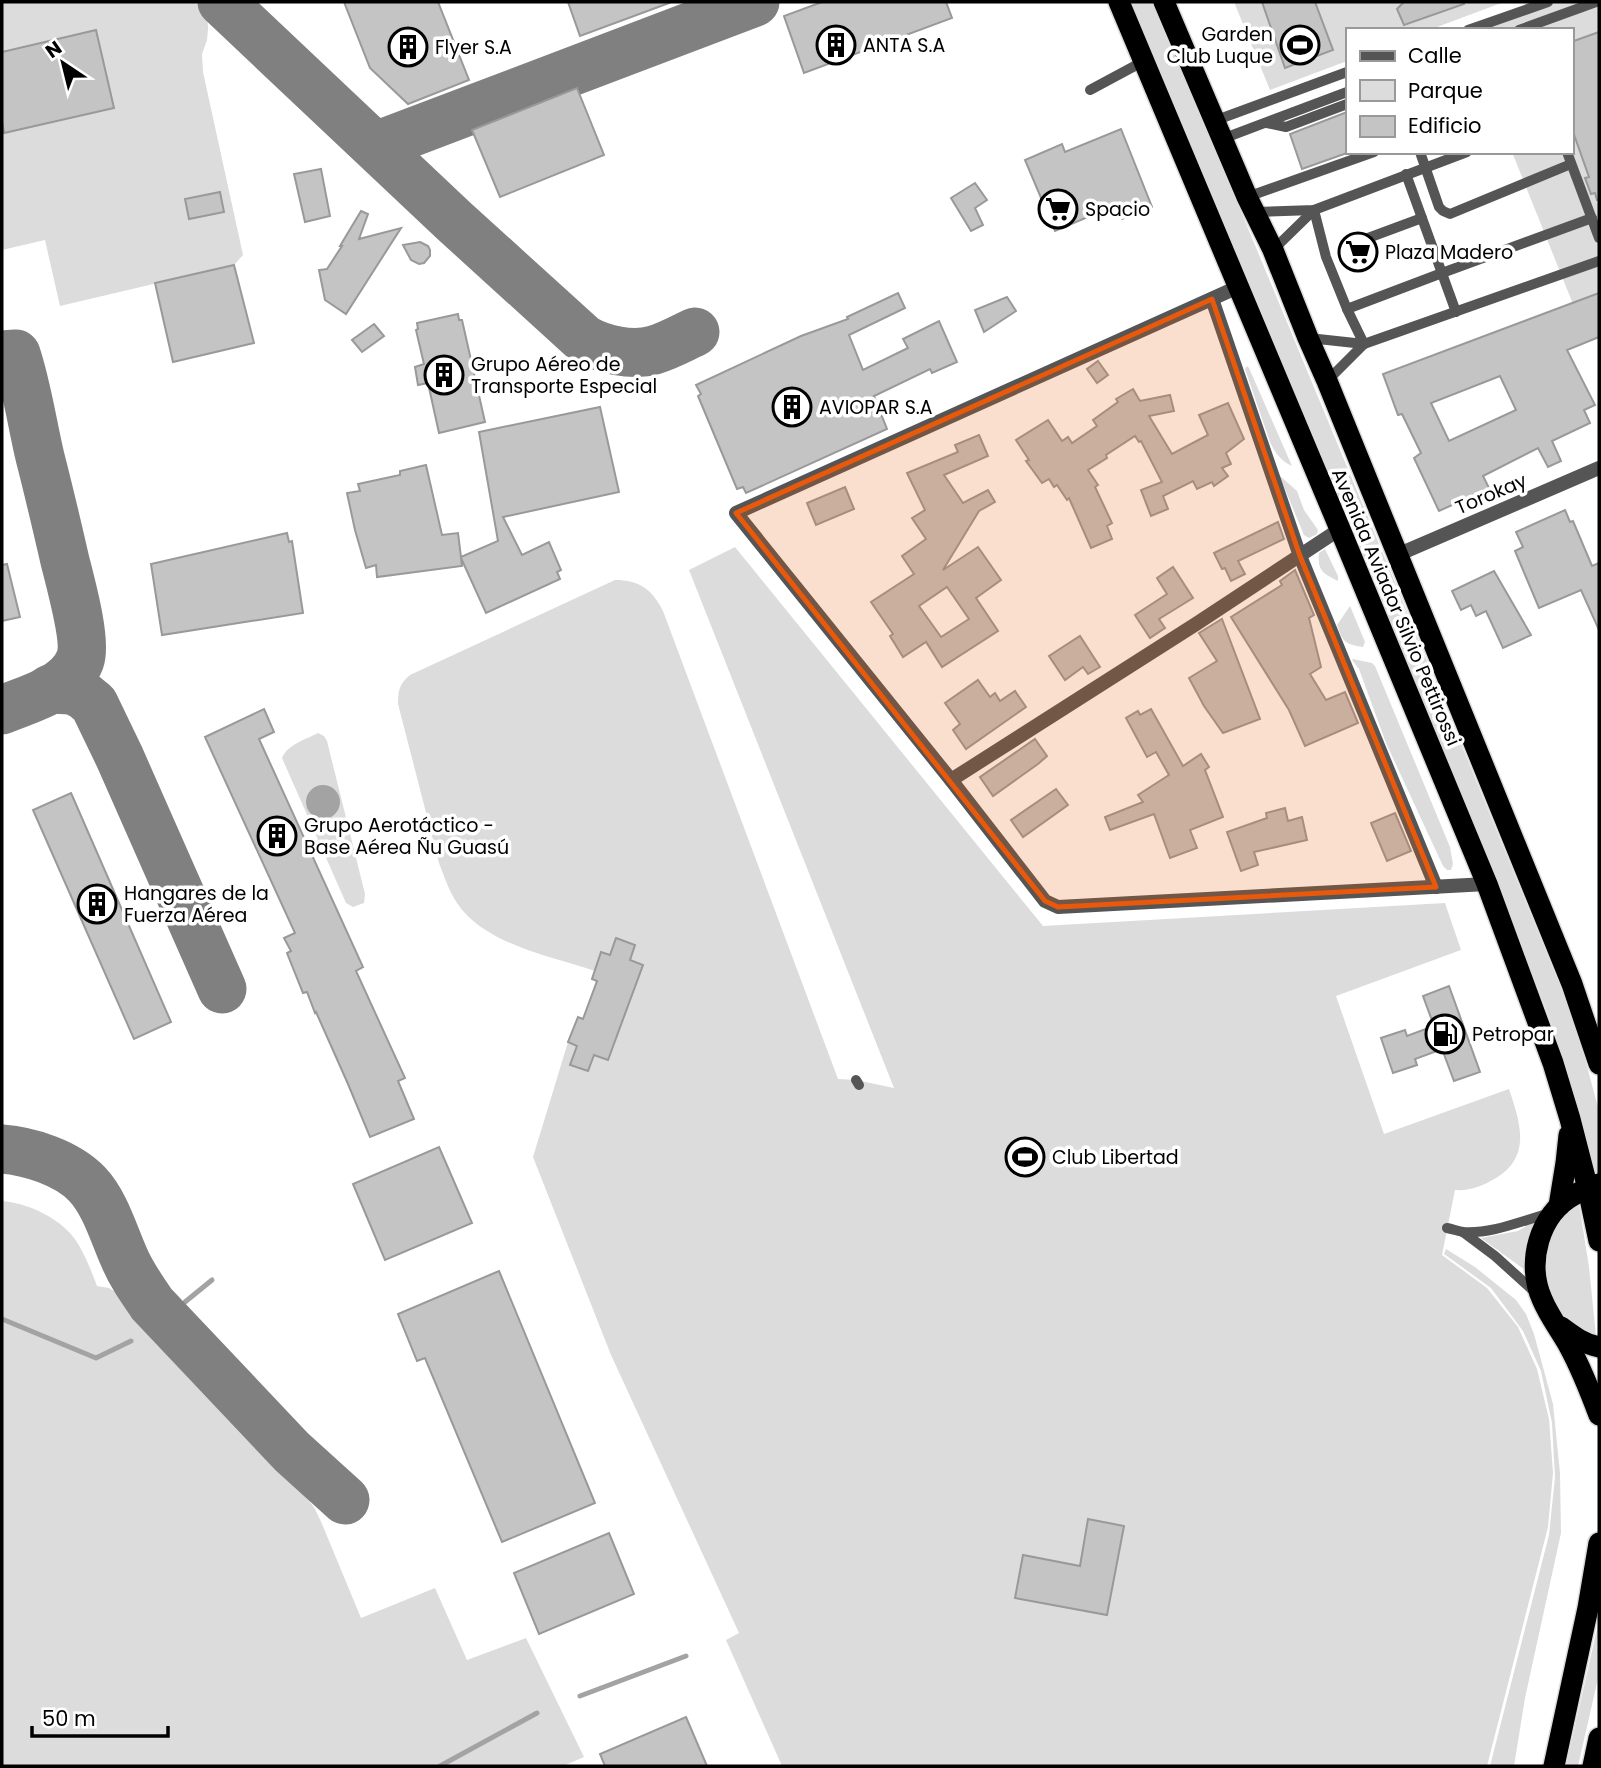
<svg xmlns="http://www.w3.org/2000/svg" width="1601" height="1768" font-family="Poppins,sans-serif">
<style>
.green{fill:#dcdcdc}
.water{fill:#a3a3a3}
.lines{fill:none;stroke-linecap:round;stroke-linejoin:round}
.stream{stroke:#a3a3a3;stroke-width:5}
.taxiway{stroke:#808080;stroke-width:49}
.building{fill:#c4c4c4;stroke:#999;stroke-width:2;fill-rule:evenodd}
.highway-casing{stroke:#dbdbdb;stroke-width:24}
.lane{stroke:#555;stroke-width:10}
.street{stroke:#555;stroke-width:14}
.highway{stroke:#000;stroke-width:21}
.marked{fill:#e8590c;fill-opacity:0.2;stroke:#e8590c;stroke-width:5;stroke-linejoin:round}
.labels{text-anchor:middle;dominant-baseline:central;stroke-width:7;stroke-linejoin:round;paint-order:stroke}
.poi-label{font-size:19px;fill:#000;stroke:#fff;text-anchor:start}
.street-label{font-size:19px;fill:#000;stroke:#fff}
</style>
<rect width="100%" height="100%" fill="#fff"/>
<g class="green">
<path d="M2,2H203L207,8L208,29L207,40L202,54L203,72L243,255L234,265L60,306L45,240L2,250Z"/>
<path d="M1130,2H1154L1387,563L1565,998L1585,1059L1599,1111V1176L1595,1173L1565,1062L1545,1006L1367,572Z"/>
<path d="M1234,2H1504L1429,30H1347V61L1270,90Z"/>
<path d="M1531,2H1599V329L1585,334L1512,152H1571V30H1463L1462,28Z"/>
<path d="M1247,366L1249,368L1292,466C1281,461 1275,453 1270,442L1245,369Z"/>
<path d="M1279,475L1297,491L1304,510L1318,530L1317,534L1309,538L1304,535Z"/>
<path d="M735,547L1043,926L1445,903L1461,950L1336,996L1384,1134L1509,1089C1520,1122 1532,1156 1496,1178C1483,1186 1470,1191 1455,1190L1442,1255L1487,1288L1518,1327L1537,1369L1549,1419L1553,1473L1548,1527L1487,1766H782L726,1640L739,1633L611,1355L533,1157L568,1042L577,1046L571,1065L588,1071L594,1055L608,1060L630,960L635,945L617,938L610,955L601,952L595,971C550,956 484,944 457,903C449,891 444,876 439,863L398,704C398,691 399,684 410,675L615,580C639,580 652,589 663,611L838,1079L856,1080L894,1088L689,570Z"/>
<path d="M1325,549L1338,576V581C1324,574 1317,571 1319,553Z"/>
<path d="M1350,606L1365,642L1363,647C1344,644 1343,642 1337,625Z"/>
<path d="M1353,659L1372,663L1375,666L1450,847L1453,864L1451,870H1447L1443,866L1386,743L1359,669L1352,660Z"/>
<path d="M318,733L324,736L327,741L365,894L364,903L353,907L346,903L282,758C288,744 305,740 318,733Z"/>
<path d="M2,1201C26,1203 53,1215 70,1233C83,1248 90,1268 97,1286L109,1288L117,1293L170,1352L305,1495L315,1509L322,1524L361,1618L435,1588L467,1660L526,1638L584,1757L563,1766H2Z"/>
<path d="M1579,1204L1589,1267L1596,1336C1584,1331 1572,1326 1563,1316C1533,1281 1542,1229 1579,1204Z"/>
<path d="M1537,1220L1525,1270L1481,1238L1518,1231Z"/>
<path d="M1446,1249L1475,1267L1516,1300L1526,1314L1534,1334L1553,1404L1560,1473L1561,1533L1525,1698L1514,1766H1490L1549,1535L1555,1477L1552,1423L1541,1371L1523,1331L1491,1288L1444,1254Z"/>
<path d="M1599,1620V1674L1578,1766H1566Z"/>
</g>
<circle class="water" cx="323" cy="802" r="17"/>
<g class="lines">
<g class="stream">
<path d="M185,1302L212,1280"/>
<path d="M2,1319L96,1358L131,1341"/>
<path d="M580,1696L686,1656"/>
<path d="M440,1766L537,1713"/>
</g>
<g class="taxiway">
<path d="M222,2L453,220L584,339C603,350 632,356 654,350C668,346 682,338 695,332"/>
<path d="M376,146L755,2"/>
<path d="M2,355L16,354C27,387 32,423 40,457C49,492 57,526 65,561C70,581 87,642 80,660C69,689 28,699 2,710"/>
<path d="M50,689L71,690L83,695L94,704L120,758L222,989"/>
<path d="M2,1149C29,1151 67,1163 87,1184C105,1203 113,1232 124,1257C131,1274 141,1288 152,1304L292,1452L345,1500"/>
</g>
</g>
<g class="building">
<path d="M344,2H438L469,80L408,104L370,68Z"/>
<path d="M568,2H668L669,3L580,36Z"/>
<path d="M822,2H946L952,18L804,73L784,16Z"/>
<path d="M1262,2H1315L1333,50L1285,68Z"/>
<path d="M1404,2H1463L1464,4L1404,25L1397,9Z"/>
<path d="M96,30L114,108L4,133L2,122V52Z"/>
<path d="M1599,32V200H1597L1595,193L1591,194L1585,178L1589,177L1571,126V42Z"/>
<path d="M577,88L604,155L500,197L472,130Z"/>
<path d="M1347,112V153L1302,169L1290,134Z"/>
<path d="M1121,129L1152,207L1122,219L1116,205L1055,231L1025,160L1062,144L1065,152Z"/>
<path d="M321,169L330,216L305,222L294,174Z"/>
<path d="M975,183L987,200L975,208L983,225L971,231L951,198Z"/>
<path d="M220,192L224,212L189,219L185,199Z"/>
<path d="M361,211L368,214L359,239L401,228L346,314L325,300L319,270L327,269L342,246H340Z"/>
<path d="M420,242L428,246L430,250V256L424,263L419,264L411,260L403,245Z"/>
<path d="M234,265L254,343L173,362L155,283Z"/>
<path d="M898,293L905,308L849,335L863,370L908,348L903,339L939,321L957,362L932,373L930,369L874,396L887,429L746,493L743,487L737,489L698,396L701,394L696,385L801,336L848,319L847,317Z"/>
<path d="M1599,293V337L1567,350L1595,405L1584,410L1590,423L1552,441L1561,461L1548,467L1538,448L1483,476L1490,490L1475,497L1474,495L1439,511L1414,458L1421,453L1402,414L1398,415L1383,374ZM1500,376L1516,410L1449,441L1431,403Z"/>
<path d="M1007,297L1016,311L984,332L975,310Z"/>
<path d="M458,314L459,320H462L485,422L439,433L428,383L418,385L415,367L424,364L416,330L418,329L417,323Z"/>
<path d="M374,324L384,336L362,352L352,340Z"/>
<path d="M1098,361L1108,375L1097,383L1087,369Z"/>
<path d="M1133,389L1140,401L1170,395L1174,411L1149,416L1172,454L1208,435L1199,415L1228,403L1244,439L1226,453L1231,464L1222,468L1228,476L1214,486L1212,482L1197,489L1193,481L1163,496L1168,509L1151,516L1141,490L1162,482L1141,441L1139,442L1135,436L1106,455L1107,458L1088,470L1098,485L1095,487L1112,523L1107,526L1112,539L1091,548L1069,498L1067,500L1057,485L1054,487L1049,479L1042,483L1026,461L1029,460L1016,440L1048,420L1062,441L1068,437L1072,443L1097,426L1093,420L1118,402L1116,399Z"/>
<path d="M600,407L619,492L503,517L522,555L549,542L561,570L557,572L560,579L486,613L461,558L462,566L377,577L376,565L366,568L355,530L347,493L360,491L358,484L400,475V471L426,465L442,535L458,533L461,557L498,541L479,432Z"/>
<path d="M979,435L988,456L944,475L963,503L988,490L995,502L979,511L943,570L978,547L1001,580L976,598L998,631L942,667L926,642L903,657L890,636L893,634L871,602L914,574L902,556L926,539L912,518L925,510L907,473L958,452L955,445ZM947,587L969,619L941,637L919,606Z"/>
<path d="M845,487L854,509L816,525L807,503Z"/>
<path d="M1565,510L1570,522L1573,521L1592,566L1599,563V630L1581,590L1539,608L1515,551L1523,547L1516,532Z"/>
<path d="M1278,522L1284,539L1238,561L1245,574L1231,581L1225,568L1222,569L1214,553Z"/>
<path d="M287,533L289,542L292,541L303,613L162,635L151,564Z"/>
<path d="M7,564L20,617L2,621V565Z"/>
<path d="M1173,567L1193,598L1159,619L1165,628L1150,638L1135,615L1167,594L1157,578Z"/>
<path d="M1295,570L1314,615L1309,618L1321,667L1310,674L1326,700L1345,692L1358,723L1305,746L1289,710L1231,617L1282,585L1280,581Z"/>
<path d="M1494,571L1531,635L1503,648L1486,611L1476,616L1471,605L1461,610L1452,591Z"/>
<path d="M1222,619L1260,719L1223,733L1204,706L1189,678L1217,661L1199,633Z"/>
<path d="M1080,636L1100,667L1088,674L1083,667L1065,680L1049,656Z"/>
<path d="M978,680L990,697L995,693L1000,701L1015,691L1026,707L966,749L953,730L960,724L945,703Z"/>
<path d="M264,709L274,732L259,739L363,967L356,971L405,1078L398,1081L414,1119L370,1137L348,1084L316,1012L315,1013L307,992L303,993L287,953L291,951L284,938L295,933L205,737Z"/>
<path d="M1151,709L1183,766L1201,754L1209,767L1205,770L1223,817L1190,830L1197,848L1170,858L1154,814L1110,830L1105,817L1143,802L1138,795L1169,775L1156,752L1147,757L1126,718L1138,711L1140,715Z"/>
<path d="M1035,739L1047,756L1038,764L993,796L980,777Z"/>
<path d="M1056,789L1068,805L1023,837L1011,820Z"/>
<path d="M71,793L171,1022L134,1039L33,810Z"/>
<path d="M1285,808L1288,821L1302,817L1307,840L1254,852L1258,865L1241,871L1227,832L1267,818L1266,813Z"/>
<path d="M1395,813L1411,851L1387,861L1371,823Z"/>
<path d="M616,938L635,945L630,960L643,965L608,1060L594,1055L588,1071L570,1065L577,1046L568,1042L578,1017L583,1019L597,981L592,979L601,952L610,955Z"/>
<path d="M1449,986L1480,1072L1454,1081L1442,1049L1415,1059L1417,1065L1393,1073L1381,1038L1405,1030L1407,1036L1434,1026L1423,996Z"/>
<path d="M439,1147L472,1223L385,1260L353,1184Z"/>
<path d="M499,1271L595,1503L502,1542L425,1358L417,1361L398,1314Z"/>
<path d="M1088,1519L1124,1526L1107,1615L1015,1598L1023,1555L1080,1566Z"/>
<path d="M609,1533L634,1594L539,1634L514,1573Z"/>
<path d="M686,1717L707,1766H605L600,1754Z"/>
</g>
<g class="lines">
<defs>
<g id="highway">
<path d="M1119,2L1340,529L1487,884L1553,1063L1570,1119L1588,1189L1599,1241"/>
<path d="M1164,2L1247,197L1273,250L1308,338L1327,381L1572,984L1599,1064"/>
<path d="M1599,1184C1591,1188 1582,1190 1574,1195C1539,1214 1526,1263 1542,1299C1549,1316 1560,1330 1569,1346C1581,1368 1590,1391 1599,1415"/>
<path d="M1559,1206L1566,1163L1569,1135"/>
<path d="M1561,1327C1573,1336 1584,1344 1599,1347"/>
<path d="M1554,1766L1588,1608L1599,1543"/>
<path d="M1593,1766L1599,1738"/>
</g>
</defs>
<use href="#highway" class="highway-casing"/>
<g class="lane">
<path d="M1468,30L1548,2"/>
<path d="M1519,30L1596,2"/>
<path d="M1090,90L1144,61"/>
<path d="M1214,121L1347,72"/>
<path d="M1267,123L1286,127L1347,104"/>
<path d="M1222,139L1347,92"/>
<path d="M1420,152L1439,207L1443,211L1450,214L1571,164"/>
<path d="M1567,152L1599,238"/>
<path d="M1406,174L1456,312"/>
<path d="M1247,197L1374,152"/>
<path d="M1314,210L1326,257L1347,309L1364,344"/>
<path d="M1254,212L1314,210L1467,152"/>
<path d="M1368,238L1422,218"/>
<path d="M1273,250L1314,210"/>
<path d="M1347,309L1442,273L1592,218"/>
<path d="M1309,338L1364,344L1599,261"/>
<path d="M1327,381L1364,344"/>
<path d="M856,1080L859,1085"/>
<path d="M1447,1228C1452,1229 1458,1231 1463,1232C1493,1234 1523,1220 1551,1213"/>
<path d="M1463,1232L1495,1256L1536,1293"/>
</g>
<g class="street">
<path d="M1238,287L736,513L951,780L1045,901L1058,907L1487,884"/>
<path d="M1212,299L1300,556L1436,887"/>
<path d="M1397,555L1599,468"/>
<path d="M951,780L1196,624L1340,529"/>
</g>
<use href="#highway" class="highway"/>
</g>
<path class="marked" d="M1212,299L1300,556L1436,887L1058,907L1045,901L736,513Z"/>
<defs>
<symbol id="building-ring" viewBox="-11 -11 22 22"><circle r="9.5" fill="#fff" stroke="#000" stroke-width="1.5"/><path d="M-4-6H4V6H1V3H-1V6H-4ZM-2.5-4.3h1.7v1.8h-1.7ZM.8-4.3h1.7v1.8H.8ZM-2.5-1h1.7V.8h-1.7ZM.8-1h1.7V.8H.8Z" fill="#000"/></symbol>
<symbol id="stadium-ring" viewBox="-11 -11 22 22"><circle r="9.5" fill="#fff" stroke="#000" stroke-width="1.5"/><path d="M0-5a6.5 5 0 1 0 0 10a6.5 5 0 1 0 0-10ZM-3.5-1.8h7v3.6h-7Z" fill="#000"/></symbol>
<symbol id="supermarket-ring" viewBox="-11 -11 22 22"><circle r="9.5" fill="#fff" stroke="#000" stroke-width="1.5"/><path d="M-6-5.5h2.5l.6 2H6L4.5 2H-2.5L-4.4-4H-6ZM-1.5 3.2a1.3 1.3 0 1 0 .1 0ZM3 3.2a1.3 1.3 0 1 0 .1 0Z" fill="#000"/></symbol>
<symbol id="fuel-ring" viewBox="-11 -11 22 22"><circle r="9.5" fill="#fff" stroke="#000" stroke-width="1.5"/><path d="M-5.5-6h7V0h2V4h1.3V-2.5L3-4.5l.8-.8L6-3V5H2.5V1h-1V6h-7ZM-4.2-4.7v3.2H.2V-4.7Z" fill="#000"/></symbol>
</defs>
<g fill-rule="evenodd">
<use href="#building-ring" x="814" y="23" width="44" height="44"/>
<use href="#stadium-ring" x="1278" y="23" width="44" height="44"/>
<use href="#building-ring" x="386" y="25" width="44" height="44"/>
<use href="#supermarket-ring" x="1036" y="187" width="44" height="44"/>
<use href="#supermarket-ring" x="1336" y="230" width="44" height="44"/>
<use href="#building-ring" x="422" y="353" width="44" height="44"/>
<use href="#building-ring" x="770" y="385" width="44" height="44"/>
<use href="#building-ring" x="255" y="814" width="44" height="44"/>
<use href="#building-ring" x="75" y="882" width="44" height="44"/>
<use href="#fuel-ring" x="1423" y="1012" width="44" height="44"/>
<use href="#stadium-ring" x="1003" y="1135" width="44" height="44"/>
</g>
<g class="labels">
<g class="poi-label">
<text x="1273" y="34" text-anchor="end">Garden<tspan x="1273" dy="22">Club Luque</tspan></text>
<text x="863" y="45">ANTA S.A</text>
<text x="435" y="47">Flyer S.A</text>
<text x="1085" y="209">Spacio</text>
<text x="1385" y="252">Plaza Madero</text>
<text x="471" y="364">Grupo Aéreo de<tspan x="471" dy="22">Transporte Especial</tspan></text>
<text x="819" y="407">AVIOPAR S.A</text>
<text x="304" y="825">Grupo Aerotáctico -<tspan x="304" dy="22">Base Aérea Ñu Guasú</tspan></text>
<text x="124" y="893">Hangares de la<tspan x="124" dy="22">Fuerza Aérea</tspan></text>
<text x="1472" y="1034">Petropar</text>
<text x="1052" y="1157">Club Libertad</text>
</g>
<g class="street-label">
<text transform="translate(1491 494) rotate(-23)">Torokay</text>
<text transform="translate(1396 607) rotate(67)">Avenida Aviador Silvio Pettirossi</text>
</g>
</g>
<rect width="1601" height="1768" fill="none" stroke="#000000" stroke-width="7"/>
<rect x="1346" y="28" width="228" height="126" fill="#ffffff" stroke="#999999" stroke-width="2"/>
<rect x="1360" y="51" width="35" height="10" fill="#555555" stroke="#999999" stroke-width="2"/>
<text x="1408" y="63" font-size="21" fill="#000000">Calle</text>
<rect x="1360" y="80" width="35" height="21" fill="#dcdcdc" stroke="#999999" stroke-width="2"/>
<text x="1408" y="98" font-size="21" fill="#000000">Parque</text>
<rect x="1360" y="116" width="35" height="21" fill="#c4c4c4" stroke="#999999" stroke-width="2"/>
<text x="1408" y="133" font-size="21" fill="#000000">Edificio</text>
<g transform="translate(63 63) rotate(325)" stroke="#ffffff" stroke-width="5" paint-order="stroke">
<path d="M0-5L12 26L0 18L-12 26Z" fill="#000000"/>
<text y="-10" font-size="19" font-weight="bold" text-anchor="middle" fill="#000000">N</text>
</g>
<path d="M32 1726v10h136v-10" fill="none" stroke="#000000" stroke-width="3.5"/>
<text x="42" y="1726" font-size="21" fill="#000000" stroke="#ffffff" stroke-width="5" paint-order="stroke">50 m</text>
</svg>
